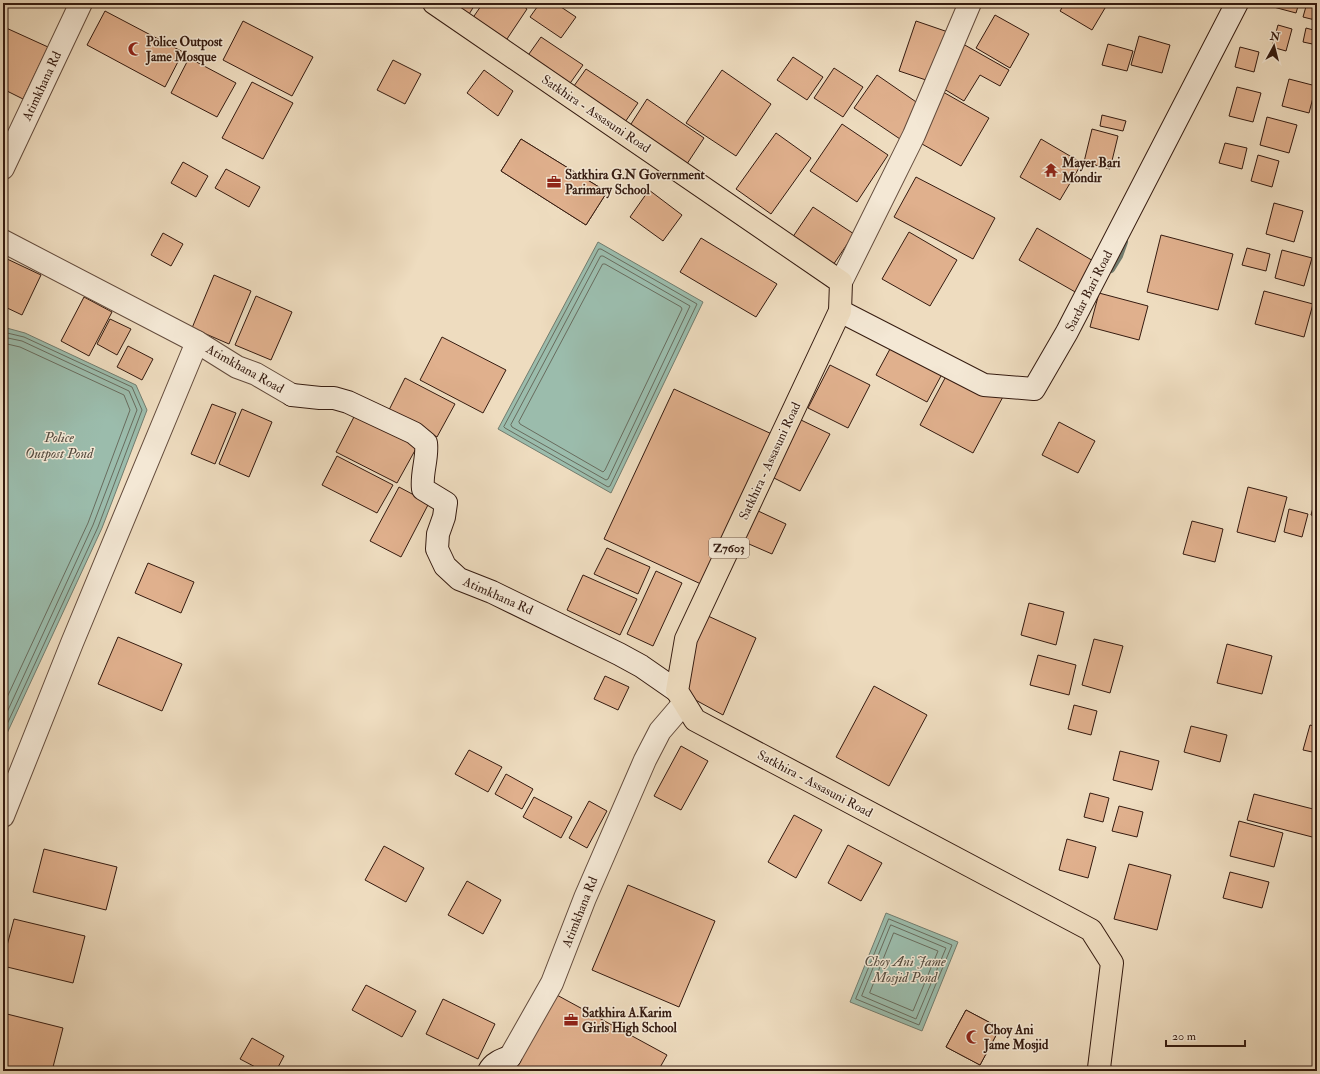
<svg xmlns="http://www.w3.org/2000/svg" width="1320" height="1074" font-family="'IM FELL Double Pica',serif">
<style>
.water{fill:#9bbcac;stroke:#727c6e}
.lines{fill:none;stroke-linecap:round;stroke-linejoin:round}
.shore{stroke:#686c5e;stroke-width:1}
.stream{stroke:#727c6e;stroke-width:8}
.building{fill:#e0b08d;stroke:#351b10}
.minor-casing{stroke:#634b3c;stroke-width:24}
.tertiary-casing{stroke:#634b3c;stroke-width:24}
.secondary-casing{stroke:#351b10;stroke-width:24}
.primary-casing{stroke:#351b10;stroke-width:24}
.minor{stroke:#f4e8d5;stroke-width:22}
.tertiary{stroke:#f4e8d5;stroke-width:22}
.secondary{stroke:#f4e8d5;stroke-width:22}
.primary{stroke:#eedcbf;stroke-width:22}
.labels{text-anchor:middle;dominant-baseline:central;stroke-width:3;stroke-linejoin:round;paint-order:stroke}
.shield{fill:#f4e8d5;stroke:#6e584b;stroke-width:1}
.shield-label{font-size:12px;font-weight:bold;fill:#351b10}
.poi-label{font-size:13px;font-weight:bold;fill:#351b10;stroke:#f4e8d5;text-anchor:start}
.street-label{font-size:13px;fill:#351b10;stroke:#f4e8d5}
.water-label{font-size:14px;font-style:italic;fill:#544b3f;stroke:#f4e8d5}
</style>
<rect width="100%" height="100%" fill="#eedcbf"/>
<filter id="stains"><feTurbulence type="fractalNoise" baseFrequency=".005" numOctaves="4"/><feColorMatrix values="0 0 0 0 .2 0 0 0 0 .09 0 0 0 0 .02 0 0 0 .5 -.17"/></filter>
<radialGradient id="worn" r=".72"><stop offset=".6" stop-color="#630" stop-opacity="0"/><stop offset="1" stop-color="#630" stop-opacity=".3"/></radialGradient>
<g class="water">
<path d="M598,242L703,302L611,493L498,429Z"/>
<path d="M3,327L25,333L136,385L147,410L102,528L3,742Z"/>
<path d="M886,913L958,942L922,1031L850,1002Z"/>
</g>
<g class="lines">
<g class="shore">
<path d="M599,249H601L697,304L610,486L608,487L505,428L504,427Z"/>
<path d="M601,256H603L690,306L608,479L606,480L512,427L511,425Z"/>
<path d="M603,264H605L681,307L682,309L605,470L603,472L520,424L519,422Z"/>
<path d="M3,332L24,337L132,387L142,410L98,527L3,733"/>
<path d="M3,337L22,341L129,391L137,410L93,525L3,721"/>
<path d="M3,343L20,347L124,395L130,410L88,523L3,706"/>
<path d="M889,919L952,945L919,1025L856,999Z"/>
<path d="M891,925L946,948L916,1019L862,996Z"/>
<path d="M894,933L938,951L913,1011L870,993Z"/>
</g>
<path class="stream" d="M1111,269L1119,256L1124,242"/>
</g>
<g class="building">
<path d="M442,3H476L466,19Z"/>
<path d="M483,3H519L527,9L505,42L472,19Z"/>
<path d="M540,3H555L576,17L561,38L530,17Z"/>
<path d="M1065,3H1108L1092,30L1060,11Z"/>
<path d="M1267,3H1299L1296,13L1266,5Z"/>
<path d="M1307,3H1317V11L1315,20L1303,17Z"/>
<path d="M105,11L183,52L165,87L87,45Z"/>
<path d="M995,15L1029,34L1010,68L976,48Z"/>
<path d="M243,21L313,57L292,96L223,60Z"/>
<path d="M916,21L948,32L932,82L899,71Z"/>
<path d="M1278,25L1292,29L1286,51L1272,47Z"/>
<path d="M4,27L48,47L23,99L3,89V29Z"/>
<path d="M1306,28L1317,31V45L1303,42Z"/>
<path d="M1139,36L1170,45L1162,73L1131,65Z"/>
<path d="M541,37L583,65L566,89L524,61Z"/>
<path d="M963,44L1009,70L1000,86L980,75L964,101L939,86Z"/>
<path d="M1108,44L1133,51L1127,71L1102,65Z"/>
<path d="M1240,47L1259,52L1254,72L1235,67Z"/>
<path d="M793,57L823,77L807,100L777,80Z"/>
<path d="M189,58L236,83L217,117L171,93Z"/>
<path d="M393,60L421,74L405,104L377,90Z"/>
<path d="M834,68L863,87L843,117L814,98Z"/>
<path d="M586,69L638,103L621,128L569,93Z"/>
<path d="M484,70L513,91L498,116L467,93Z"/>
<path d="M722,70L771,104L736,156L686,123Z"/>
<path d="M877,75L922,106L900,139L854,108Z"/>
<path d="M1289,79L1316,86L1309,113L1282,106Z"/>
<path d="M252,82L293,103L263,159L222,138Z"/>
<path d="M1237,87L1261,93L1253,122L1229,116Z"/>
<path d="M943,92L989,118L961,166L915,140Z"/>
<path d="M647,99L704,138L681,173L624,135Z"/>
<path d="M1102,115L1126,121L1123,131L1100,126Z"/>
<path d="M1267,117L1297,125L1289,153L1260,145Z"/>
<path d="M842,124L888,155L857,202L810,171Z"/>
<path d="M1092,129L1118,136L1110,169L1084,162Z"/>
<path d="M776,133L811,158L771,214L736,189Z"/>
<path d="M521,139L607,192L586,225L501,171Z"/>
<path d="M521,139L607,192L586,225L501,171Z"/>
<path d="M1041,139L1082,163L1060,200L1020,177Z"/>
<path d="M1225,143L1247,148L1242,169L1219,163Z"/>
<path d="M1258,155L1279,161L1272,187L1251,181Z"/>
<path d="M183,162L208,176L196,197L171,183Z"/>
<path d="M226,169L260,187L249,207L215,188Z"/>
<path d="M916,177L995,218L973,259L894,217Z"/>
<path d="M649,190L682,215L663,241L630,217Z"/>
<path d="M1274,203L1303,211L1294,242L1266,234Z"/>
<path d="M813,207L854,234L829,271L788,244Z"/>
<path d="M1317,215V229H1313Z"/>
<path d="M1037,228L1095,262L1077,293L1019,260Z"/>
<path d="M909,232L957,260L930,306L882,279Z"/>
<path d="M163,233L183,244L171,266L151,255Z"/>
<path d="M1161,235L1233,254L1218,310L1147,292Z"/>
<path d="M701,238L777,284L756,317L680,272Z"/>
<path d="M1247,248L1270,254L1266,271L1242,265Z"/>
<path d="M1282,250L1312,258L1304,286L1275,278Z"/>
<path d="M5,258L41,275L22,315L3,306V261Z"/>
<path d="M214,275L251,291L229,344L192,328Z"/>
<path d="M1264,291L1313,304L1304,337L1255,324Z"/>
<path d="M1099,293L1148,306L1139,340L1090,327Z"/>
<path d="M256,296L292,312L271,360L235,345Z"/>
<path d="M84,297L112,312L89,356L61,341Z"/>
<path d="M110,319L131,329L117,355L97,344Z"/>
<path d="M897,336L948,363L927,402L876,375Z"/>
<path d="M442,337L506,370L483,413L420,380Z"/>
<path d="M128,346L153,359L142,380L117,367Z"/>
<path d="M830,365L870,385L848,428L808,408Z"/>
<path d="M952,365L1005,393L973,453L920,425Z"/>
<path d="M405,378L455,404L437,437L388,412Z"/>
<path d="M674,389L774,435L703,585L604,539Z"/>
<path d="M212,404L236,413L215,464L191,454Z"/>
<path d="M242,409L272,422L249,477L219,464Z"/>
<path d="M356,413L418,445L397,483L336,452Z"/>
<path d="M801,420L830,434L800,491L772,477Z"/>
<path d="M1059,422L1095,441L1078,473L1042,455Z"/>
<path d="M337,456L393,485L377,513L322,485Z"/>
<path d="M399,487L429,503L401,557L370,541Z"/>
<path d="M1248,487L1287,497L1275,542L1237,532Z"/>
<path d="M1316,497L1317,498V517L1311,515Z"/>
<path d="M1289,509L1308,514L1302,537L1284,532Z"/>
<path d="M756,510L786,524L772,554L742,541Z"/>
<path d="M1192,521L1223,529L1215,562L1183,554Z"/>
<path d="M607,548L650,567L638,594L594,574Z"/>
<path d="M148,563L194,582L181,613L135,593Z"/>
<path d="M656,571L682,583L653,646L627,634Z"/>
<path d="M583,575L637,599L620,635L567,610Z"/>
<path d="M1029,603L1064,612L1056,645L1021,635Z"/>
<path d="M708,616L756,638L723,715L690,697L682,677L692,644Z"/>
<path d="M118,637L182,664L162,711L98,684Z"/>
<path d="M1094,639L1123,646L1110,693L1082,685Z"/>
<path d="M1227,644L1272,656L1262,694L1217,683Z"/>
<path d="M1038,655L1076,665L1069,695L1030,685Z"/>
<path d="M605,676L629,687L618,710L594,699Z"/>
<path d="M874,686L927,715L889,786L836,757Z"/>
<path d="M1074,705L1097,711L1091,735L1068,729Z"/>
<path d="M1310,725L1317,727V753L1303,750Z"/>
<path d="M1191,726L1227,735L1220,762L1184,752Z"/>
<path d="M681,746L708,761L681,810L654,796Z"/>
<path d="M469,750L502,767L488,792L455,774Z"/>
<path d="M1120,751L1159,761L1152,790L1113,780Z"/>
<path d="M506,774L533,789L522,809L495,794Z"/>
<path d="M1090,793L1109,798L1103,822L1084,817Z"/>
<path d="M1254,794L1317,810V833L1316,838L1247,820Z"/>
<path d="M534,797L572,817L561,838L523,817Z"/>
<path d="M589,801L607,811L587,848L569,838Z"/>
<path d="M1119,806L1143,812L1137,837L1112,831Z"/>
<path d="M794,815L822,830L796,878L768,862Z"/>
<path d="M1239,821L1283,833L1274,867L1230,856Z"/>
<path d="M1067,839L1096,847L1088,878L1059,870Z"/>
<path d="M848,845L882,863L861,901L828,883Z"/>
<path d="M384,846L424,868L406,902L365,880Z"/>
<path d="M44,849L117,867L106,910L33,892Z"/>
<path d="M1129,864L1171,875L1157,930L1114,919Z"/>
<path d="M1230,872L1269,882L1262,908L1223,898Z"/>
<path d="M467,881L501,900L483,934L448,915Z"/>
<path d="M628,885L715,921L679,1007L592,970Z"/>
<path d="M14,919L85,936L73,983L3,966V961Z"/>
<path d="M366,985L416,1011L402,1037L352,1010Z"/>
<path d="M555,994L667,1055L658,1071H496Z"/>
<path d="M443,999L495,1024L478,1059L426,1034Z"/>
<path d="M966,1010L1000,1028L980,1065L946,1047Z"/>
<path d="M966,1010L1000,1028L980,1065L946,1047Z"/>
<path d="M3,1013L63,1028L52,1071H3Z"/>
<path d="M252,1038L284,1056L276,1071H263L240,1059Z"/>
</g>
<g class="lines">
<defs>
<g id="minor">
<path d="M3,241L197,342L72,643L3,816"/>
<path d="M841,282L914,135L970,3"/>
</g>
<g id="tertiary">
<path d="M3,168L81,3"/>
<path d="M197,342L237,367L256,374L292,395"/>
<path d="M510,1057L552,983L585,898L645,760L660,731L684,703"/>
</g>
<g id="secondary">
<path d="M840,311L984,385L1034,389L1067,332L1237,3"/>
<path d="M292,395L320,398H334L348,402L414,433L426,443C428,458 421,473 423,489L446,503L444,517L438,534L437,549L445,566L459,579L492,592L619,654L641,666L677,691"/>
<path d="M489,1071C493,1063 501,1060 510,1057"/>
</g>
<path id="primary" d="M434,3L841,282L840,311L686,639L677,691L695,720L1091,930L1112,963L1099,1068L1101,1071"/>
</defs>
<use href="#minor" class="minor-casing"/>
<use href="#tertiary" class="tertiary-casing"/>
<use href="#secondary" class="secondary-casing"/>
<use href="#primary" class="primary-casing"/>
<use href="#minor" class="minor"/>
<use href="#tertiary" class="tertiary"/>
<use href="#secondary" class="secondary"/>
<use href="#primary" class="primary"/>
</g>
<defs>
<symbol id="mosque-bare" viewBox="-9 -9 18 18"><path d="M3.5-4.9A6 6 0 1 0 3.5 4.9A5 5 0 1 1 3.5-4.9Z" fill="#8f2418" stroke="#f4e8d5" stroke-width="2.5" paint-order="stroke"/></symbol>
<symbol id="temple-bare" viewBox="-9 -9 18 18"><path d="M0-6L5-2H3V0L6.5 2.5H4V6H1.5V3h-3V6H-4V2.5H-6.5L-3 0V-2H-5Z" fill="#8f2418" stroke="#f4e8d5" stroke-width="2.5" paint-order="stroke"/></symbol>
<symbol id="office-bare" viewBox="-9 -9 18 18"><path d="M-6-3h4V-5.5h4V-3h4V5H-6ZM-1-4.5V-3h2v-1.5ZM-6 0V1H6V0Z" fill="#8f2418" stroke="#f4e8d5" stroke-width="2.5" paint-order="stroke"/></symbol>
</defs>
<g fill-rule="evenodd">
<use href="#mosque-bare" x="125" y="39" width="20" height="20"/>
<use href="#temple-bare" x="1041" y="160" width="20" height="20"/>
<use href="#office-bare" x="544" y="172" width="20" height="20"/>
<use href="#office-bare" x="561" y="1010" width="20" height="20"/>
<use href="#mosque-bare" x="963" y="1027" width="20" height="20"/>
</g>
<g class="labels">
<rect class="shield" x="709" y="538" width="40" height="20" rx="3"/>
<g class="shield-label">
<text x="729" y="548">Z7603</text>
</g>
<g class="poi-label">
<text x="146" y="42">Police Outpost<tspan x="146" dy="15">Jame Mosque</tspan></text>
<text x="1062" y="163">Mayer Bari<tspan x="1062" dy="15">Mondir</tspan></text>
<text x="565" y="175">Satkhira G.N Government<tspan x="565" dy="15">Parimary School</tspan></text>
<text x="582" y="1013">Satkhira A.Karim<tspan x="582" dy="15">Girls High School</tspan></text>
<text x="984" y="1030">Choy Ani<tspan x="984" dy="15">Jame Mosjid</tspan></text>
</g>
<g class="street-label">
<text transform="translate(42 86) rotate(-65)">Atimkhana Rd</text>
<text transform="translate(596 114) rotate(34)">Satkhira - Assasuni Road</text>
<text transform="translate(1089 291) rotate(-63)">Sardar Bari Road</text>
<text transform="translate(245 369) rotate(29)">Atimkhana Road</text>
<text transform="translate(770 461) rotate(-65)">Satkhira - Assasuni Road</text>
<text transform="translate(498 596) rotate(24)">Atimkhana Rd</text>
<text transform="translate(815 784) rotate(28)">Satkhira - Assasuni Road</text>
<text transform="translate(580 912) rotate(-68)">Atimkhana Rd</text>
</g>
<g class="water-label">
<text x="59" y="437">Police<tspan x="59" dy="16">Outpost Pond</tspan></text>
<text x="905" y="961">Choy Ani Jame<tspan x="905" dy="16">Mosjid Pond</tspan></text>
</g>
</g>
<rect width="1320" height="1074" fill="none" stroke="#eedcbf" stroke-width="16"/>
<rect x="4" y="4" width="1312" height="1066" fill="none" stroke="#351b10" stroke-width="2"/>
<rect x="8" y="8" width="1304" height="1058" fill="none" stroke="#351b10"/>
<g transform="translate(1274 46) rotate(7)" stroke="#f4e8d5" stroke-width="3" paint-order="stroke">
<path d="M0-3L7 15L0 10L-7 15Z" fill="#351b10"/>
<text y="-6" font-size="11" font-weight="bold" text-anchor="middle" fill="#351b10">N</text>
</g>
<path d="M1166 1040v6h79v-6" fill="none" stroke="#351b10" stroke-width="2"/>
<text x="1172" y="1040" font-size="12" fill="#351b10" stroke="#f4e8d5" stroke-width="3" paint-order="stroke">20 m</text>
<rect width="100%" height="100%" filter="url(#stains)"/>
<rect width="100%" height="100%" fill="url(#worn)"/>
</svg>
